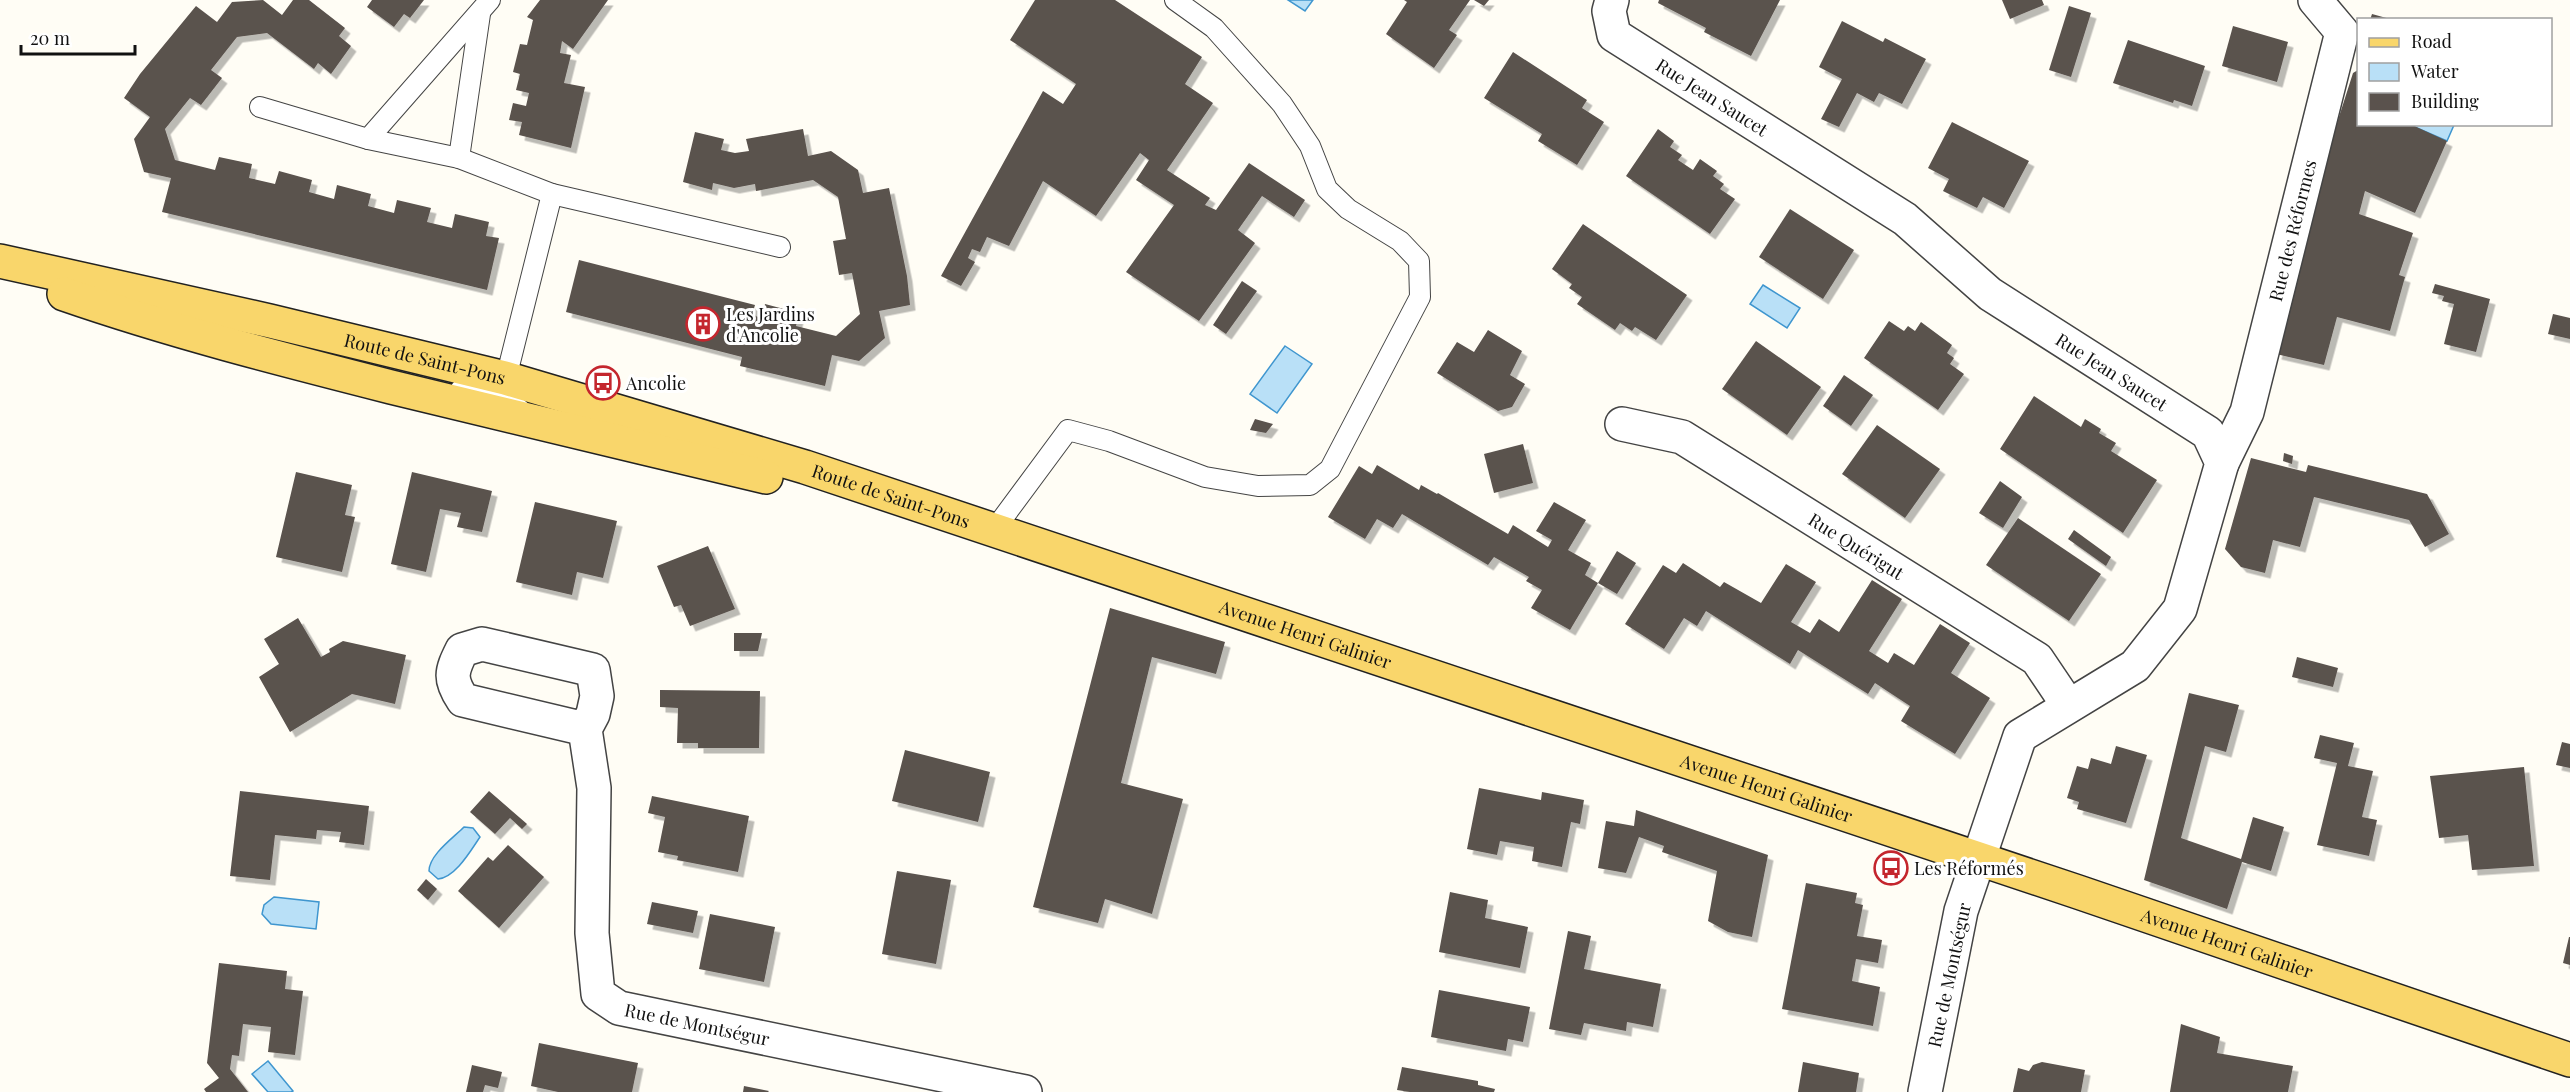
<svg xmlns="http://www.w3.org/2000/svg" width="2570" height="1092" font-family="'Playfair Display',serif">
<style>
.water{fill:#b9e0f7;stroke:#3f96cf;stroke-width:1.5}
.building{fill:#5a524d;filter:url(#shadow)}
.lines{fill:none;stroke-linecap:round;stroke-linejoin:round}
.lane-casing{stroke:#444;stroke-width:22}
.street-casing{stroke:#444;stroke-width:36}
.primary-casing{stroke:#222;stroke-width:36}
.lane{stroke:#fff;stroke-width:20}
.street{stroke:#fff;stroke-width:33}
.primary{stroke:#f9d66b;stroke-width:33}
.labels{text-anchor:middle;dominant-baseline:central;stroke-width:6;stroke-linejoin:round;paint-order:stroke}
.street-label{font-size:18px;fill:#111;stroke:#fff}
.poi-label{font-size:18px;fill:#111;stroke:#fff;text-anchor:start}
</style>
<defs>
<filter id="shadow"><feDropShadow dx="5.5" dy="5.5" stdDeviation="0" flood-color="#0004"/></filter>
</defs>
<rect width="100%" height="100%" fill="#fffdf5"/>
<g class="water">
<path d="M1288,0H1313L1305,11Z"/>
<path d="M2410,125H2454L2447,141Z"/>
<path d="M1763,285L1800,308L1787,328L1750,304Z"/>
<path d="M1285,346L1312,364L1277,413L1250,394Z"/>
<path d="M464,827L473,828L480,837C471,850 456,877 438,879L429,871C429,855 453,838 464,827Z"/>
<path d="M274,897L319,902L316,929L271,924L262,914L264,905Z"/>
<path d="M268,1061L293,1091L291,1092H268L252,1074Z"/>
</g>
<g class="building">
<path d="M263,0L282,15L293,0H309L345,28L339,36L351,46L331,74L318,63L314,69L267,33L237,37L211,70L222,78L201,105L190,98L165,129L175,160L215,170L219,157L252,164L249,178L275,184L279,171L312,180L309,192L334,199L337,185L371,194L368,206L394,213L397,200L431,208L427,222L452,228L455,214L489,222L486,236L499,238L487,290L162,212L171,178L144,172L134,139L150,117L124,98L140,74L196,6L217,22L232,2Z"/>
<path d="M372,0H424L410,18L404,14L394,27L367,7Z"/>
<path d="M540,0H608L573,49L562,41L560,53L571,55L564,83L585,87L571,148L519,135L522,122L509,120L513,103L526,106L529,93L516,90L520,74L513,72L520,44L527,45L533,20L527,17Z"/>
<path d="M1035,0H1115L1202,57L1185,84L1213,103L1167,170L1210,198L1205,205L1216,210L1249,163L1305,200L1294,217L1262,196L1238,230L1255,243L1199,321L1126,272L1174,205L1136,180L1149,160L1140,153L1096,216L1043,181L1009,246L987,237L980,252L972,249L968,258L975,262L961,286L941,276L1043,91L1063,104L1076,84L1010,40Z"/>
<path d="M1404,0H1470L1449,30L1457,35L1434,68L1386,34L1407,2Z"/>
<path d="M1474,0H1489L1484,6Z"/>
<path d="M1659,0H1780L1751,56L1704,32L1706,28L1658,3Z"/>
<path d="M2002,0H2042L2044,5L2010,19Z"/>
<path d="M2069,6L2091,13L2071,77L2049,70Z"/>
<path d="M2372,14L2390,19L2389,20H2370Z"/>
<path d="M1842,21L1883,42L1885,38L1926,59L1902,104L1879,93L1874,102L1857,93L1839,127L1821,119L1842,79L1819,67Z"/>
<path d="M2233,26L2288,42L2277,82L2222,66Z"/>
<path d="M2128,40L2205,66L2192,106L2174,100L2173,103L2113,83Z"/>
<path d="M1513,52L1587,100L1582,108L1604,122L1577,165L1538,141L1542,134L1484,98Z"/>
<path d="M2358,70V124H2410L2447,141L2415,213L2365,191L2359,214L2413,233L2399,275L2405,277L2390,331L2337,317L2324,365L2276,354L2323,167L2353,73Z"/>
<path d="M1952,122L2029,161L2004,208L1983,197L1977,208L1943,191L1949,179L1928,168Z"/>
<path d="M803,129L808,156L831,151L858,170L863,193L889,188L907,276L910,305L879,311L885,338L859,361L832,355L825,386L740,366L742,357L566,312L579,260L755,305L752,315L762,318L765,304L799,313L796,326L836,336L860,314L852,273L839,275L833,241L846,239L838,197L813,180L756,191L755,184L734,188L713,183L712,190L683,182L695,132L724,139L721,150L735,153L749,151L746,139Z"/>
<path d="M1658,129L1674,141L1670,147L1682,155L1678,160L1693,170L1700,159L1717,171L1713,176L1724,184L1720,189L1735,199L1710,234L1626,176Z"/>
<path d="M1790,209L1854,250L1823,299L1759,257Z"/>
<path d="M1583,224L1687,295L1656,340L1635,327L1632,331L1620,323L1615,330L1577,304L1582,297L1569,288L1572,284L1552,269Z"/>
<path d="M1242,281L1257,291L1226,334L1213,325Z"/>
<path d="M2435,284L2490,299L2476,352L2444,344L2454,304L2442,301L2444,296L2432,293Z"/>
<path d="M2553,314L2570,318V339L2548,334Z"/>
<path d="M1889,321L1904,331L1908,326L1915,331L1921,322L1952,345L1947,353L1954,358L1950,364L1964,374L1938,410L1864,358Z"/>
<path d="M1488,330L1522,351L1510,375L1525,384L1512,407L1498,411L1437,373L1457,342L1474,352Z"/>
<path d="M1756,341L1821,387L1787,435L1722,389Z"/>
<path d="M1844,375L1873,395L1851,426L1823,406Z"/>
<path d="M2034,396L2081,427L2085,419L2101,429L2099,433L2116,443L2111,451L2157,480L2123,533L2000,449Z"/>
<path d="M1255,419L1273,424L1266,433L1250,430Z"/>
<path d="M1877,425L1940,469L1905,518L1842,474Z"/>
<path d="M1523,444L1533,483L1494,493L1484,454Z"/>
<path d="M2284,453L2293,456L2292,464L2283,461Z"/>
<path d="M2251,458L2306,472L2308,465L2427,494L2449,534L2425,547L2409,520L2314,497L2300,547L2273,540L2265,573L2241,567L2225,549Z"/>
<path d="M1377,465L1419,490L1421,485L1437,494L1438,493L1508,534L1513,525L1548,547L1552,540L1536,531L1554,502L1586,520L1568,550L1591,563L1585,575L1598,583L1617,551L1636,563L1617,594L1598,583L1570,630L1531,608L1542,590L1526,581L1529,577L1494,557L1488,565L1402,514L1393,528L1377,519L1365,539L1328,517L1359,466L1372,474Z"/>
<path d="M296,472L352,485L345,515L355,517L342,572L276,557Z"/>
<path d="M412,472L492,491L482,532L457,527L461,513L440,509L426,572L391,564Z"/>
<path d="M2000,481L2022,497L2003,528L1979,513Z"/>
<path d="M535,502L617,521L603,578L577,572L572,595L516,582Z"/>
<path d="M2018,518L2101,574L2069,621L1986,565Z"/>
<path d="M2074,530L2111,557L2106,566L2068,539Z"/>
<path d="M708,546L735,609L690,626L681,605L674,607L657,566Z"/>
<path d="M1683,563L1720,587L1724,582L1761,603L1786,564L1816,582L1791,622L1810,633L1819,619L1839,632L1872,580L1902,599L1869,651L1888,663L1894,653L1914,665L1940,624L1970,643L1951,673L1990,698L1955,754L1901,721L1910,706L1875,683L1868,694L1798,650L1790,664L1706,611L1697,626L1684,618L1664,649L1625,624L1663,565L1676,573Z"/>
<path d="M1110,608L1225,642L1216,674L1152,657L1121,783L1183,799L1152,914L1105,899L1098,923L1033,907Z"/>
<path d="M298,618L321,657L330,652L329,649L343,641L406,655L395,704L352,694L290,732L259,677L279,664L264,639Z"/>
<path d="M734,633H762L758,651H734Z"/>
<path d="M2297,657L2338,668L2333,687L2292,677Z"/>
<path d="M660,690L760,691L759,748H698V743H677L678,708L660,707Z"/>
<path d="M2189,693L2239,705L2226,752L2205,746L2181,838L2241,859L2253,817L2284,827L2271,871L2242,862L2227,909L2144,880Z"/>
<path d="M2320,735L2354,743L2348,766L2373,771L2362,817L2377,820L2369,856L2317,845L2337,763L2314,758Z"/>
<path d="M2562,742L2570,744V768L2556,765Z"/>
<path d="M2116,746L2147,755L2126,823L2077,809L2079,802L2067,798L2077,766L2088,769L2091,758L2111,764Z"/>
<path d="M905,750L990,772L978,822L892,801Z"/>
<path d="M2524,767L2534,866L2472,870L2468,835L2439,838L2430,776Z"/>
<path d="M1479,788L1541,800L1542,792L1584,800L1580,824L1571,822L1562,867L1532,861L1534,847L1500,841L1497,855L1467,849Z"/>
<path d="M240,791L369,806L364,845L339,842L341,832L317,830L316,839L275,835L270,880L230,876Z"/>
<path d="M489,791L527,824L522,829L510,818L495,834L470,812Z"/>
<path d="M652,796L749,816L738,872L677,860L678,856L658,852L665,817L648,813Z"/>
<path d="M1636,810L1768,855L1752,937L1728,932L1708,921L1717,871L1662,852L1664,846L1639,837L1626,873L1598,868L1606,821L1634,826Z"/>
<path d="M508,845L544,877L499,928L458,891L488,857L493,861Z"/>
<path d="M897,871L951,880L936,964L882,954Z"/>
<path d="M426,879L437,889L428,900L417,890Z"/>
<path d="M1806,883L1857,893L1855,903L1863,905L1857,936L1882,940L1878,963L1856,959L1852,981L1880,987L1873,1026L1782,1009Z"/>
<path d="M1450,892L1488,900L1485,918L1528,927L1520,968L1439,952Z"/>
<path d="M652,902L698,911L693,933L647,924Z"/>
<path d="M710,914L775,927L764,982L699,969Z"/>
<path d="M1568,931L1591,936L1584,969L1661,984L1653,1027L1627,1022L1626,1031L1584,1023L1581,1035L1549,1029Z"/>
<path d="M2569,937H2570V965L2563,963Z"/>
<path d="M219,963L287,971L285,989L303,991L295,1055L268,1052L271,1027L243,1024L239,1056L232,1055L230,1069L248,1092H206L204,1089L219,1078L207,1063Z"/>
<path d="M1439,990L1530,1007L1523,1042L1508,1039L1506,1051L1431,1037Z"/>
<path d="M2181,1024L2220,1037L2217,1053L2293,1066L2288,1092H2170Z"/>
<path d="M539,1043L638,1063L632,1092H558L531,1086Z"/>
<path d="M1803,1062L1859,1073L1856,1092H1798Z"/>
<path d="M2042,1062L2085,1070L2081,1092H2013L2018,1068L2029,1071L2033,1065Z"/>
<path d="M472,1065L502,1072L498,1088L485,1085L483,1092H466Z"/>
<path d="M1402,1067L1478,1081V1085L1495,1089L1494,1092H1410L1397,1090Z"/>
<path d="M744,1086L769,1091L768,1092H743Z"/>
</g>
<g class="lines">
<defs>
<g id="lane">
<path d="M260,107L368,139L490,0"/>
<path d="M368,139L459,158L552,194L780,247"/>
<path d="M459,158L480,14"/>
<path d="M504,386L552,194"/>
<path d="M461,389L504,396L526,415"/>
<path d="M994,530L1068,430L1109,441L1205,477L1258,486L1310,485L1330,469L1420,297L1419,261L1400,241L1348,209L1327,189L1310,146L1282,104L1214,28L1175,0"/>
</g>
<g id="street">
<path id="s1" d="M1612,0L1609,11L1614,35L1905,219L1990,294L2208,433L2222,463L2180,609L2135,666L2020,736L1961,911L1925,1092"/>
<path id="s2" d="M1622,424L1682,437L2037,659L2068,705"/>
<path id="s3" d="M2222,463L2247,412L2342,32L2315,0"/>
<path id="s4" d="M585,729L463,700C449,679 451,672 462,650L482,644L593,670L597,696L593,714L585,729L594,788L592,933L598,994L619,1008L1025,1092"/>
</g>
<g id="primary">
<path id="s5" d="M0,261L270,321L505,378L805,467L2078,892L2570,1060"/>
<path d="M64,294C171,331 281,359 391,387C516,418 641,447 766,477"/>
</g>
</defs>
<use href="#lane" class="lane-casing"/>
<use href="#street" class="street-casing"/>
<use href="#primary" class="primary-casing"/>
<use href="#lane" class="lane"/>
<use href="#street" class="street"/>
<use href="#primary" class="primary"/>
</g>
<defs>
<symbol id="building-ring" viewBox="-11 -11 22 22"><circle r="9.5" fill="#fff" stroke="#c4262e" stroke-width="1.5"/><path d="M-4-6H4V6H1V3H-1V6H-4ZM-2.5-4.3h1.7v1.8h-1.7ZM.8-4.3h1.7v1.8H.8ZM-2.5-1h1.7V.8h-1.7ZM.8-1h1.7V.8H.8Z" fill="#c4262e"/></symbol>
<symbol id="bus-ring" viewBox="-11 -11 22 22"><circle r="9.5" fill="#fff" stroke="#c4262e" stroke-width="1.5"/><path d="M-5-6H5V4H4V6H2V4H-2V6H-4V4H-5ZM-3.5-4V0h7V-4ZM-3.5 1.2v1.5H-2V1.2ZM2 1.2v1.5H3.5V1.2Z" fill="#c4262e"/></symbol>
</defs>
<g fill-rule="evenodd">
<use href="#building-ring" x="684" y="305" width="38" height="38"/>
<use href="#bus-ring" x="584" y="364" width="38" height="38"/>
<use href="#bus-ring" x="1872" y="849" width="38" height="38"/>
</g>
<g class="labels">
<g class="street-label">
<text stroke="none"><textPath href="#s1" startOffset="152">Rue Jean Saucet</textPath></text>
<text stroke="none"><textPath href="#s3" startOffset="244">Rue des Réformes</textPath></text>
<text stroke="none"><textPath href="#s5" startOffset="436">Route de Saint-Pons</textPath></text>
<text stroke="none"><textPath href="#s1" startOffset="638">Rue Jean Saucet</textPath></text>
<text stroke="none"><textPath href="#s5" startOffset="922">Route de Saint-Pons</textPath></text>
<text stroke="none"><textPath href="#s2" startOffset="267">Rue Quérigut</textPath></text>
<text stroke="none"><textPath href="#s5" startOffset="1359">Avenue Henri Galinier</textPath></text>
<text stroke="none"><textPath href="#s5" startOffset="1845">Avenue Henri Galinier</textPath></text>
<text stroke="none"><textPath href="#s5" startOffset="2331">Avenue Henri Galinier</textPath></text>
<text transform="translate(1949 975) rotate(-78)">Rue de Montségur</text>
<text stroke="none"><textPath href="#s4" startOffset="747">Rue de Montségur</textPath></text>
</g>
<g class="poi-label">
<text x="726" y="314">Les Jardins<tspan x="726" dy="21">d'Ancolie</tspan></text>
<text x="626" y="383">Ancolie</text>
<text x="1914" y="868">Les Réformés</text>
</g>
</g>
<rect x="2357" y="18" width="195" height="108" fill="#ffffff" stroke="#a0a0a0" stroke-width="1.5"/>
<rect x="2369" y="38" width="30" height="9" fill="#f9d66b" stroke="#a0a0a0" stroke-width="1.5"/>
<text x="2411" y="48" font-size="18" fill="#111111">Road</text>
<rect x="2369" y="63" width="30" height="18" fill="#b9e0f7" stroke="#a0a0a0" stroke-width="1.5"/>
<text x="2411" y="78" font-size="18" fill="#111111">Water</text>
<rect x="2369" y="93" width="30" height="18" fill="#5a524d" stroke="#a0a0a0" stroke-width="1.5"/>
<text x="2411" y="108" font-size="18" fill="#111111">Building</text>
<path d="M21 45v9h114v-9" fill="none" stroke="#111111" stroke-width="3"/>
<text x="30" y="45" font-size="18" fill="#111111" stroke="#ffffff" stroke-width="4.5" paint-order="stroke">20 m</text>
</svg>
